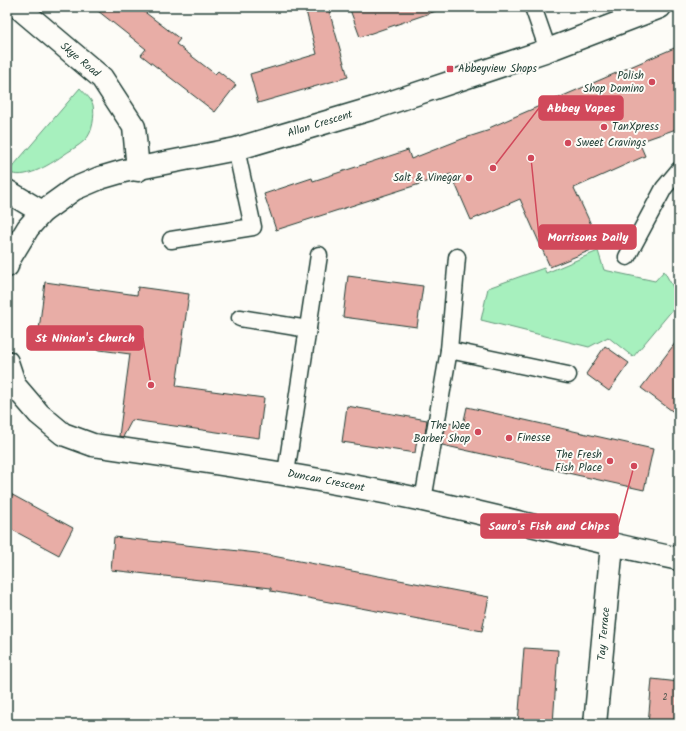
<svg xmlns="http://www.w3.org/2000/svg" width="686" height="731" font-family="Kalam,sans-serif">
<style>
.green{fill:#a7f0be;stroke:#639679}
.building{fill:#e8ada6;stroke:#1f3d34}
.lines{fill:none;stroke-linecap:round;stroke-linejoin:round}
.service-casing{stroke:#1f3d34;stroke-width:19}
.minor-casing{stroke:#1f3d34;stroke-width:25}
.service{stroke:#fdfcf7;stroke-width:16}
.minor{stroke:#fdfcf7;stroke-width:22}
.poi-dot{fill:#d1495b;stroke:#fdfcf7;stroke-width:1.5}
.labels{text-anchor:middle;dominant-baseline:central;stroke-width:4;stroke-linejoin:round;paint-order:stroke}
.number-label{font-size:9px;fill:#515950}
.street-label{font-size:11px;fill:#1f3d34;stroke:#fdfcf7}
.poi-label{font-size:11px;fill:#1f3d34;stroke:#fdfcf7;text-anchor:start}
.leader{fill:none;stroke:#d1495b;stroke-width:1.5}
.callout-dot{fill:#d1495b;stroke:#fdfcf7;stroke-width:1.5}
.callout{fill:#d1495b;stroke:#d1495b;stroke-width:1.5}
.callout-label{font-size:12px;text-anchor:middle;font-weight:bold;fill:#fff}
</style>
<rect width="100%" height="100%" fill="#fdfcf7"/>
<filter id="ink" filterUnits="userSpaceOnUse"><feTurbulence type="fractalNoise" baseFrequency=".025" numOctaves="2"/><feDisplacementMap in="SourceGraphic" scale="8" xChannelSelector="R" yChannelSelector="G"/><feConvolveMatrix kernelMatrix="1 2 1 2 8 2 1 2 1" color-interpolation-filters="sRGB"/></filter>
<g filter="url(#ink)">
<g class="green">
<path d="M80,88C84,93 91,98 93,105C95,115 93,133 85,140C79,146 69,151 62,156C49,165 24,181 8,172Z"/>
<path d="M598,251L604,270L655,281L664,271L679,298V302L633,357L608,337L589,347L481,320L488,288L544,268L546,273Z"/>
</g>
<g class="building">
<path d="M93,7H138L180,39L176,44L215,74L218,71L236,85L215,112L141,55L146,49Z"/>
<path d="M305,7H328L348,77L258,103L250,74L317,54Z"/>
<path d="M349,7H435L436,11L360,37Z"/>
<path d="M679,46V128L639,142L645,156L574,188L601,246L550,267L520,199L471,220L451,174L276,230L264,194L312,178L313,181L408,150L411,159L462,139L490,130L489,128L514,117Z"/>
<path d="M348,276L423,286L417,327L343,317Z"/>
<path d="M45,282L137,295L138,287L189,294L176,386L264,398L259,438L132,420L123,437L119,436L130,354L55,344L57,332L39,330Z"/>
<path d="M679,338V416L641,388Z"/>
<path d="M605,346L629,363L609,391L586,374Z"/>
<path d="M347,406L427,420L424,441L417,439L415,453L342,442Z"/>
<path d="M467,407L653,449L644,490L442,445L446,423L463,425Z"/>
<path d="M7,492L73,528L59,555L7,527Z"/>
<path d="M114,537L257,553L489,597L482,631L271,591V588L111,570Z"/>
<path d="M524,648L558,650L553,724H518Z"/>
<path d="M652,679L679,682V724H648Z"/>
</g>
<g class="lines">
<defs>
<g id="service">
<path d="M533,7L548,50"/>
<path d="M171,240L253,227L236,149"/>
<path d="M627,257L664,188L679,170"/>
<path d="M240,318L308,329"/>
<path d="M449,350L568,375"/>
<path d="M286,473L319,255"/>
<path d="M423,500L449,350L457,257"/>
</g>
<g id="minor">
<path d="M18,7L102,78L134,127L138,170"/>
<path d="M7,191L42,212"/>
<path d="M7,266L8,261L28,228L42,212L74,189L100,178L124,171L236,149L374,108L548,50L660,7"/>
<path d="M7,362L15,386L39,414L63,434L93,445C203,461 314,477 423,500C509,519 593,541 679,559"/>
<path d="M595,724L612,545"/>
</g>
</defs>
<use href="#service" class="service-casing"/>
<use href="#minor" class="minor-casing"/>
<use href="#service" class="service"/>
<use href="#minor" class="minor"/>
</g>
</g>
<g class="poi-dot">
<rect x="446" y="65" width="8" height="8" rx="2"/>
<circle cx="652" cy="82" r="4"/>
<circle cx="604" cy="127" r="4"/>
<circle cx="568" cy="143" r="4"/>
<circle cx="469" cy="178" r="4"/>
<circle cx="478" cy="432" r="4"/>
<circle cx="509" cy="438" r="4"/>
<circle cx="610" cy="461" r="4"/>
</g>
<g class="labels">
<g class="number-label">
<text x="665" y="697">2</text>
</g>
<g class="street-label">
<text transform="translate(80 60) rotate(40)">Skye Road</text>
<text transform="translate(320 124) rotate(-17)">Allan Crescent</text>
<text transform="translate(326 481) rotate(11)">Duncan Crescent</text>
<text transform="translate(604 634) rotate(-85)">Tay Terrace</text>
</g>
<g class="poi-label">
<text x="458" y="69">Abbeyview Shops</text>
<text x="644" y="76" text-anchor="end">Polish<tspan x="644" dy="13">Shop Domino</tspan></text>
<text x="612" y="127">TanXpress</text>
<text x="576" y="143">Sweet Cravings</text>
<text x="461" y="178" text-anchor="end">Salt &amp; Vinegar</text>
<text x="470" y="426" text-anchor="end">The Wee<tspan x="470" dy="13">Barber Shop</tspan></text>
<text x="517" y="438">Finesse</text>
<text x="602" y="455" text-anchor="end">The Fresh<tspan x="602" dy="13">Fish Place</tspan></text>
</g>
</g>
<path class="leader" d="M493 168L539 108M531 158L539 237M151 385L143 338M634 466L618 526"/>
<g class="callout-dot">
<circle cx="493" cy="168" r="4"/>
<circle cx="531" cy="158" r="4"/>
<circle cx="151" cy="385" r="4"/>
<circle cx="634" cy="466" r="4"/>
</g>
<g class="callout">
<rect x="539" y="96" width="84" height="24" rx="4"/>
<rect x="539" y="225" width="97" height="24" rx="4"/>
<rect x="27" y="326" width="116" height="24" rx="4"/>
<rect x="481" y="514" width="137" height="24" rx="4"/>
</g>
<g class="callout-label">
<text x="581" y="112">Abbey Vapes</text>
<text x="588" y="241">Morrisons Daily</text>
<text x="85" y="342">St Ninian's Church</text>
<text x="549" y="530">Sauro's Fish and Chips</text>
</g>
<rect width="686" height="731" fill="none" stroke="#fdfcf7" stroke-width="24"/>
<rect x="12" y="12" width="662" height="707" fill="none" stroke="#1f3d34" stroke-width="1.5" filter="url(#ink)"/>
</svg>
